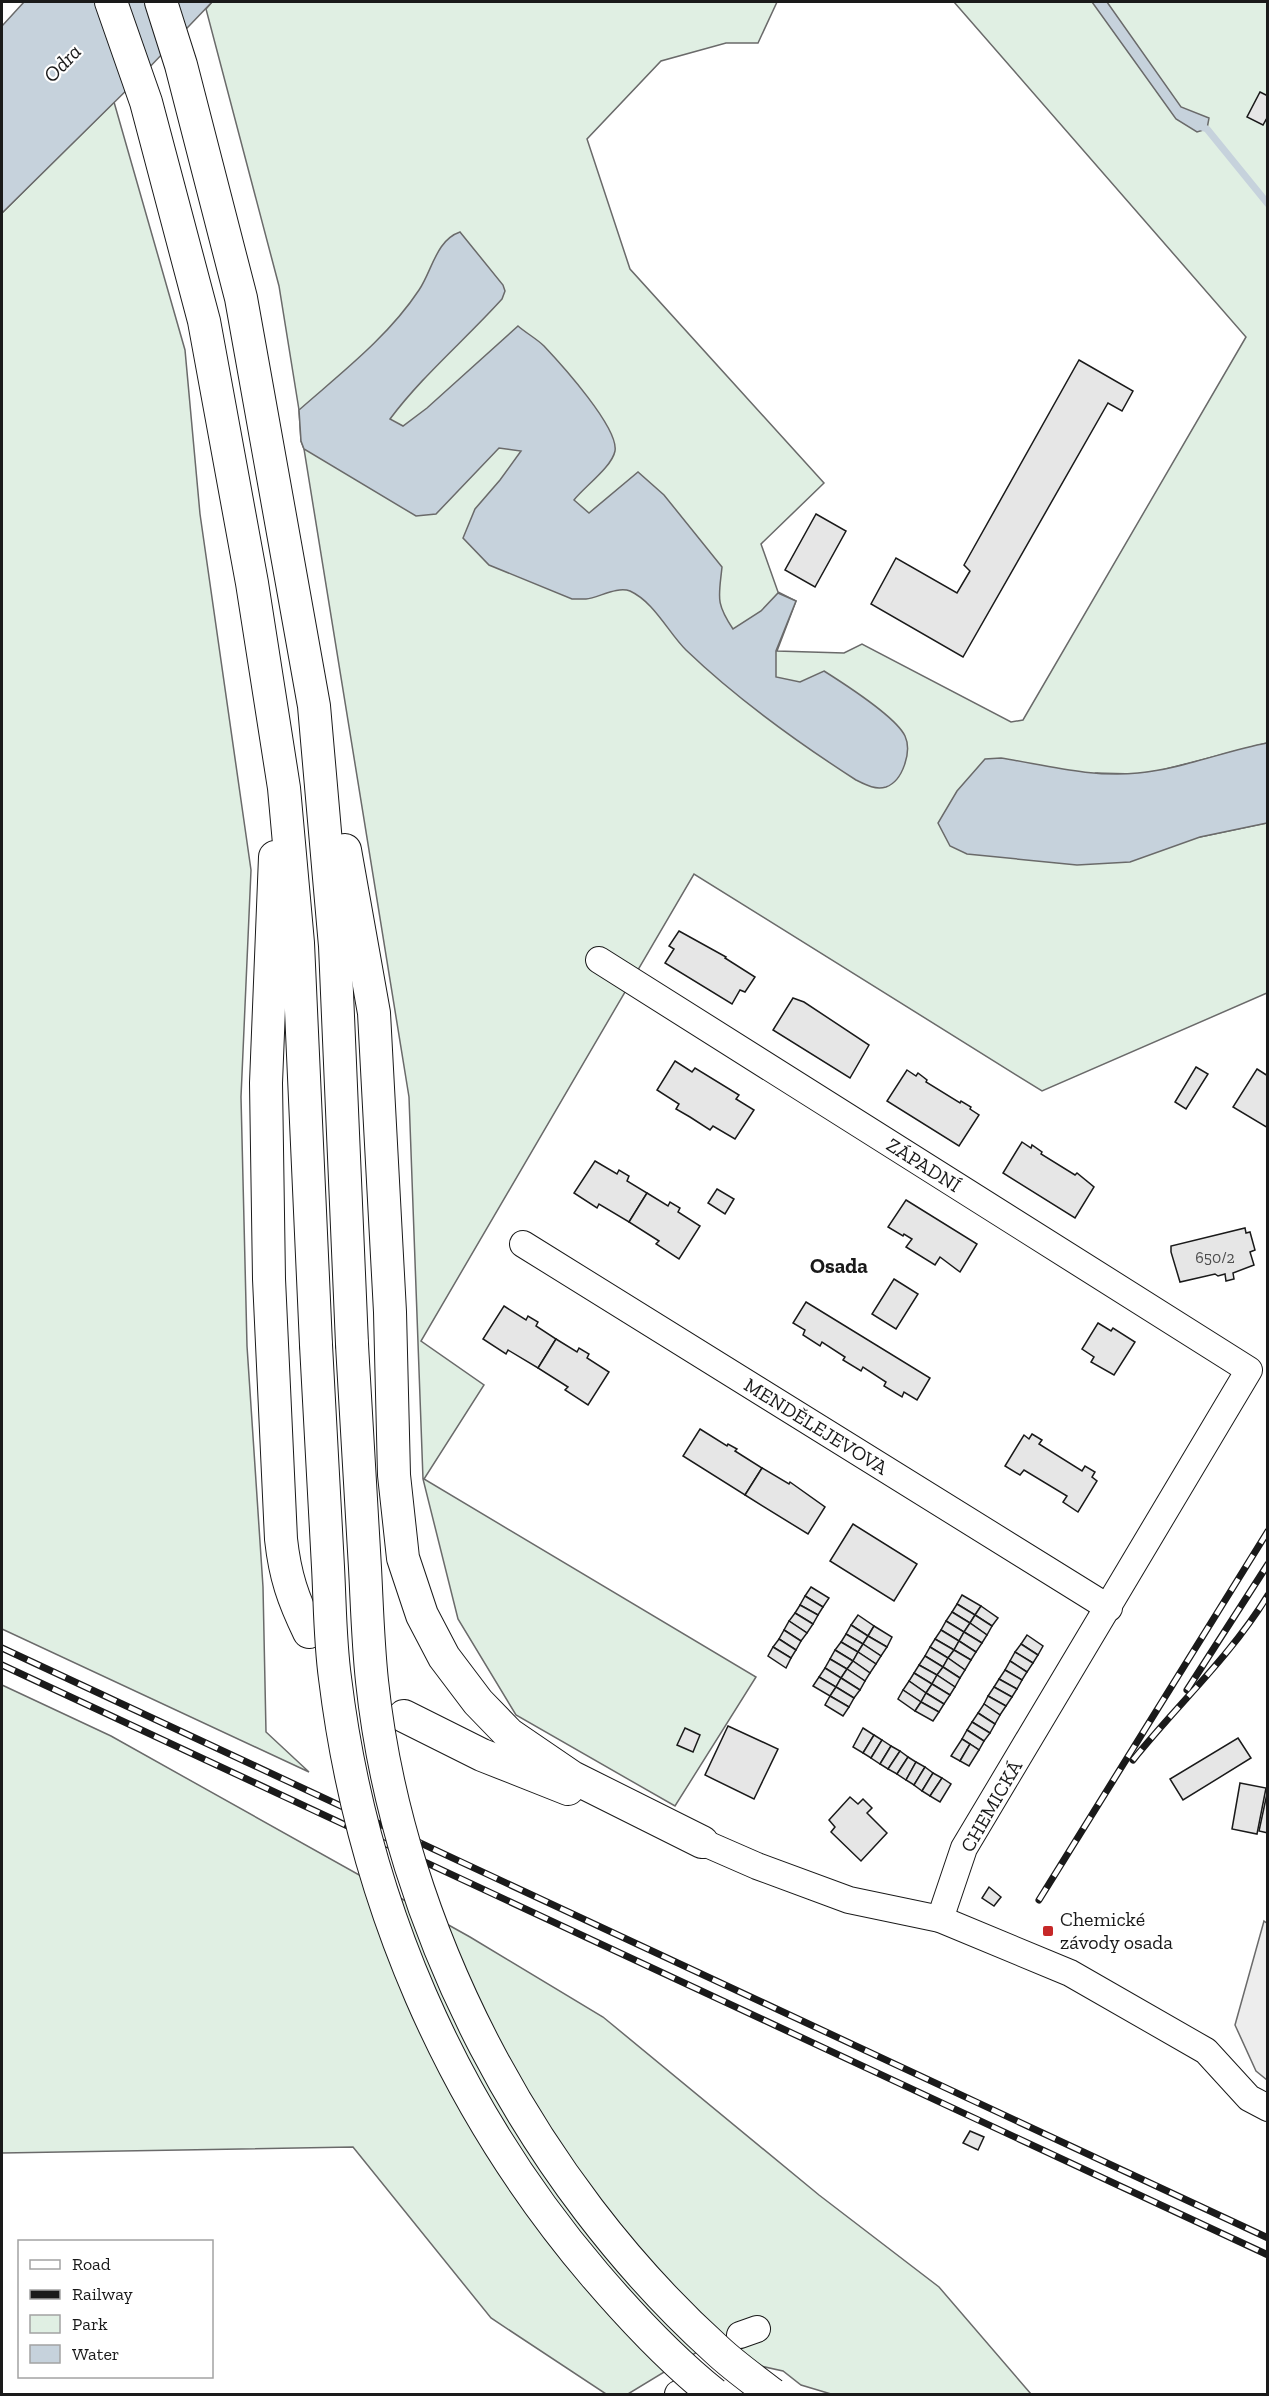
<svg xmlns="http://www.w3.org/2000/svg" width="1269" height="2396" font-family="'Zilla Slab',serif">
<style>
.green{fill:#e0efe3;stroke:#6a6a6a;stroke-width:1.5}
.parking{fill:#ededed;stroke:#6a6a6a;stroke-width:1.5}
.water{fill:#c6d2dc;stroke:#6a6a6a;stroke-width:1.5}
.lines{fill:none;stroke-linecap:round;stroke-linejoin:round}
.stream{stroke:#c6d2dc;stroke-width:7}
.building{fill:#e6e6e6;stroke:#1a1a1a;stroke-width:1.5}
.minor-casing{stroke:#1a1a1a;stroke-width:28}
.major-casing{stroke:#1a1a1a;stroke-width:34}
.minor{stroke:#fff;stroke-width:26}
.major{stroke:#fff;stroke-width:32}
.rail-casing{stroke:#1a1a1a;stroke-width:7}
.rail{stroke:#fff;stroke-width:4.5;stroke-dasharray:14;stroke-linecap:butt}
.major-bridge-casing{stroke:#1a1a1a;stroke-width:34;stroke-linecap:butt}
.major-bridge{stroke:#fff;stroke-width:32}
.poi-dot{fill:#c62828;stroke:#fff;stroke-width:2}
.labels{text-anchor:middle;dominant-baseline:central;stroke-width:4.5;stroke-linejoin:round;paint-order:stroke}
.number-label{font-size:16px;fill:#4d4d4d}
.street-label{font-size:20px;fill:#1a1a1a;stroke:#fff}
.poi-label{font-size:20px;fill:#1a1a1a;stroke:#fff;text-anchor:start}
.water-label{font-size:21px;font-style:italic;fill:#1a1a1a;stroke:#fff}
.neighbourhood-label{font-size:21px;font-weight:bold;fill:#1a1a1a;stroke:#fff}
</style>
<rect width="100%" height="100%" fill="#fff"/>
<g class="green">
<path d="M212,2H777L758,43H726L661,61L587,139L630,269L824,483L761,544L778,592L796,601L777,651L844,653L862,644L1011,722L1023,720L1246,337L954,2H1267V743L1158,771L1136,774L1097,773L1200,837L1267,823V993L1042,1091L694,874L421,1341L484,1385L424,1479L756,1677L675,1806L516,1715L458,1619L423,1479L409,1097L304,449L301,441L299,410L279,286L206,9Z"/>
<path d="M114,102L185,350L200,514L251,870L241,1097L247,1346L263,1587L266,1732L309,1772L2,1629V213Z"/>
<path d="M2,1685L111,1736L470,1937L603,2017L819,2195L939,2287L1031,2394H831L801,2385L783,2371L697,2352L628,2394H606L491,2318L353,2147L2,2153Z"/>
</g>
<path class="parking" d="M1264,1921L1268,1924L1267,2080L1256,2071L1235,2025Z"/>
<g class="water">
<path d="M24,2H212L144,73L2,213V26Z"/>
<path d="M1092,2H1107L1181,107L1209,118L1207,129L1197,132L1176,119Z"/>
<path d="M460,232L503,285L505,291L502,299C465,340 422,376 390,419L403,426L427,408L518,326C526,333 537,339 544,346C561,364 619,428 615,451C612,467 584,487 574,500L589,513L638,472L664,495L722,567C719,597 715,602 733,629L761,611L778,593L796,601L776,651V677L800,682L824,671C843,683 896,717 905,736C912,751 903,781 886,787C875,790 866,785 856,780C797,742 737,699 686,650C668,632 654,602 630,591C617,586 598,598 586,599C581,599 576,599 572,599L489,565L463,538L475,509L500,480L521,451L499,448L436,514L416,516L304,449L301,441L299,410C341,373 388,337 419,290C432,271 436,240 460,232Z"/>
<path d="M1267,743V823L1200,837L1130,862L1077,865L967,854L950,846L938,823L957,791L985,759L1001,758C1045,765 1093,778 1138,773C1182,769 1224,751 1267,743Z"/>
</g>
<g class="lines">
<path class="stream" d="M1199,126L1207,129L1268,204"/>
</g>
<g class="building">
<path d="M1260,92L1268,96V116L1263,125L1247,117Z"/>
<path d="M1079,360L1133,391L1122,411L1108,403L963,657L871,604L896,558L957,593L970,571L964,565Z"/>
<path d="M816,514L846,531L815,587L785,570Z"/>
<path d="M679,931L726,957L725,958L755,977L745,992L740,990L732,1004L665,963L674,949L669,946Z"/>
<path d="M793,998L804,1002L869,1045L850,1078L773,1030Z"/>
<path d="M675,1061L692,1072L695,1068L739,1095L736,1099L754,1110L735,1139L713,1126L710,1130L690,1117L676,1109L679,1104L657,1090Z"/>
<path d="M1196,1067L1208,1074L1186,1109L1175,1102Z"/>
<path d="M1257,1069L1268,1076V1128L1233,1107Z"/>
<path d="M907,1070L916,1076L918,1073L927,1080L926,1082L960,1103L961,1101L971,1107L970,1109L979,1115L959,1146L887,1101Z"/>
<path d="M1022,1142L1031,1148L1032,1145L1042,1152L1041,1154L1075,1175L1077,1173L1094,1187L1075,1218L1003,1173Z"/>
<path d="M595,1161L617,1174L619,1170L629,1176L627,1181L647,1193L629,1222L599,1204L597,1208L574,1193Z"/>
<path d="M717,1189L734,1199L725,1214L708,1203Z"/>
<path d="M647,1193L668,1206L670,1202L680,1208L678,1212L700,1226L679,1259L656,1244L659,1241L629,1222Z"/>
<path d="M906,1200L977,1244L960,1272L940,1257L935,1265L906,1247L912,1239L904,1234L903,1236L888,1227Z"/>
<path d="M1245,1228L1246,1233L1250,1232L1255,1250L1250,1252L1254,1265L1233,1273L1234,1279L1226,1281L1225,1274L1218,1276L1215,1274L1180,1282L1171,1252V1246Z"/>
<path d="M894,1279L918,1294L896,1329L872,1314Z"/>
<path d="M806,1302L930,1378L917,1400L904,1392L902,1397L884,1386L886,1382L863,1367L861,1371L843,1360L845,1357L822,1342L820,1346L803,1335L805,1330L793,1323Z"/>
<path d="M504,1306L526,1320L528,1316L538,1322L536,1326L556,1339L538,1368L508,1350L506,1354L483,1339Z"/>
<path d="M1098,1323L1111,1331L1113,1328L1135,1342L1114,1375L1091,1362L1094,1357L1082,1349Z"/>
<path d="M556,1339L577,1352L579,1348L589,1354L587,1358L609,1372L588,1405L565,1390L568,1387L538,1368Z"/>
<path d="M700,1429L727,1446L728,1444L737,1449L735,1451L762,1468L745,1495L683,1456Z"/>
<path d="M1032,1434L1042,1440L1039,1444L1082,1471L1085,1466L1095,1472L1092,1477L1097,1481L1078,1512L1063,1502L1067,1496L1024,1470L1020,1475L1005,1466L1024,1435L1029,1439Z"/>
<path d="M762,1468L789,1484L790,1482L825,1507L808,1534L745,1495Z"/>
<path d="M853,1524L917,1564L894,1601L830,1561Z"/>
<path d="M811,1587L829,1598L823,1607L805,1596Z"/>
<path d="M962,1595L981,1606L975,1615L957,1604Z"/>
<path d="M805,1596L823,1607L818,1615L800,1605Z"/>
<path d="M957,1604L975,1615L970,1623L952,1612Z"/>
<path d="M800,1605L818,1615L813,1624L795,1613Z"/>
<path d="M981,1606L998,1618L992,1626L975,1615Z"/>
<path d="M952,1612L970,1623L964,1632L946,1621Z"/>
<path d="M795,1613L813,1624L807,1633L789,1621Z"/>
<path d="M858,1615L874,1626L868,1636L851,1625Z"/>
<path d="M975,1615L992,1626L987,1635L970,1623Z"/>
<path d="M789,1621L807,1633L801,1641L784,1630Z"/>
<path d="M946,1621L964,1632L959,1641L941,1630Z"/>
<path d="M970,1623L987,1635L982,1643L964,1632Z"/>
<path d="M851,1625L868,1636L863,1644L846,1634Z"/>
<path d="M874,1626L892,1637L887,1647L868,1636Z"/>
<path d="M784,1630L801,1641L796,1650L779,1639Z"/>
<path d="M941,1630L959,1641L954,1650L935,1639Z"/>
<path d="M964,1632L982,1643L976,1652L959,1641Z"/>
<path d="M846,1634L863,1644L858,1652L841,1642Z"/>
<path d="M1027,1635L1043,1646L1038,1655L1021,1644Z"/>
<path d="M868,1636L887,1647L881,1656L863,1644Z"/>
<path d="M779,1639L796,1650L791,1658L773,1647Z"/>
<path d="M935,1639L954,1650L948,1658L930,1647Z"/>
<path d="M959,1641L976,1652L971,1660L954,1650Z"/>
<path d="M841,1642L858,1652L853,1661L835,1650Z"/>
<path d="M863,1644L881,1656L876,1664L858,1652Z"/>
<path d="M1021,1644L1038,1655L1033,1663L1015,1652Z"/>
<path d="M773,1647L791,1658L786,1668L768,1656Z"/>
<path d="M930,1647L948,1658L943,1667L925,1656Z"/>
<path d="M835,1650L853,1661L847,1669L830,1659Z"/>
<path d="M954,1650L971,1660L965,1670L948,1658Z"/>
<path d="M858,1652L876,1664L870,1673L853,1661Z"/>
<path d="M1015,1652L1033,1663L1027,1672L1010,1661Z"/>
<path d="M925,1656L943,1667L937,1675L919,1665Z"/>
<path d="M948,1658L965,1670L960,1678L943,1667Z"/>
<path d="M830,1659L847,1669L841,1678L825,1668Z"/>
<path d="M853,1661L870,1673L865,1681L847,1669Z"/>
<path d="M1010,1661L1027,1672L1022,1680L1005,1670Z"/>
<path d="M919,1665L937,1675L932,1684L914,1673Z"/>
<path d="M943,1667L960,1678L955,1687L937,1675Z"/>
<path d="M825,1668L841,1678L836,1687L819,1677Z"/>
<path d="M847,1669L865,1681L860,1690L841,1678Z"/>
<path d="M1005,1670L1022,1680L1017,1689L999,1679Z"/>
<path d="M914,1673L932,1684L926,1693L909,1681Z"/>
<path d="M937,1675L955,1687L950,1695L932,1684Z"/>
<path d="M819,1677L836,1687L830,1696L813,1686Z"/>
<path d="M841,1678L860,1690L854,1698L836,1687Z"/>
<path d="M999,1679L1017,1689L1012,1697L994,1687Z"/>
<path d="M909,1681L926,1693L921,1702L903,1690Z"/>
<path d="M932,1684L950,1695L944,1704L926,1693Z"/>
<path d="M836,1687L854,1698L849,1707L830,1696Z"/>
<path d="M994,1687L1012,1697L1006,1706L988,1696Z"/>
<path d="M903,1690L921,1702L915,1711L898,1699Z"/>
<path d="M926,1693L944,1704L939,1712L921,1702Z"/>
<path d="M830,1696L849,1707L843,1716L825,1705Z"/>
<path d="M988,1696L1006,1706L1000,1715L984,1704Z"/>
<path d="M921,1702L939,1712L933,1721L915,1711Z"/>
<path d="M984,1704L1000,1715L995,1724L978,1713Z"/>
<path d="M978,1713L995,1724L990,1733L972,1722Z"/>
<path d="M972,1722L990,1733L984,1741L967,1730Z"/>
<path d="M728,1726L778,1749L754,1799L705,1775Z"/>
<path d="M685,1728L700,1735L693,1752L677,1745Z"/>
<path d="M863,1728L874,1735L863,1753L853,1747Z"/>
<path d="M967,1730L984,1741L979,1750L962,1739Z"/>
<path d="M874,1735L882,1740L871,1758L863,1753Z"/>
<path d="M1238,1738L1251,1758L1183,1800L1170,1779Z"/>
<path d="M962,1739L970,1744L960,1761L951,1756Z"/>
<path d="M882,1740L891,1746L880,1764L871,1758Z"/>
<path d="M970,1744L979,1750L969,1766L960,1761Z"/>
<path d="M891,1746L900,1751L888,1769L880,1764Z"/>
<path d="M900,1751L908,1757L897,1774L888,1769Z"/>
<path d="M908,1757L916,1762L906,1780L897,1774Z"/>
<path d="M916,1762L925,1767L914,1785L906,1780Z"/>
<path d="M925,1767L933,1773L922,1791L914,1785Z"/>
<path d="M933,1773L942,1778L930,1796L922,1791Z"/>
<path d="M942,1778L951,1784L940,1802L930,1796Z"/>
<path d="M1240,1783L1266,1788L1257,1834L1232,1829Z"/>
<path d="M1268,1789V1833L1259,1831Z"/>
<path d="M850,1797L858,1804L863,1799L872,1808L867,1813L887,1833L861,1861L831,1832L835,1827L829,1820Z"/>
<path d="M989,1887L1001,1897L994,1906L982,1898Z"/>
<path d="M970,2131L984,2137L978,2150L963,2143Z"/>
</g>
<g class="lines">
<defs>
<g id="minor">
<path id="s1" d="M599,960L1249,1370L964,1848L940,1919"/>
<path id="s2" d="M523,1244L1109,1608"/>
<path d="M702,1842L757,1866L849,1900L940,1919L1070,1973L1206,2051L1249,2098L1268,2108"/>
<path d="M740,2335L757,2329"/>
<path d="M678,2394L680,2393"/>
</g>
<g id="major">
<path d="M111,2L146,102L204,321L252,583L284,788L298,943L316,1345"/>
<path d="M161,2L181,65L241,298L314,706L335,946L352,1344"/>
<path d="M345,850L374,1013L390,1312L394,1475L403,1558L422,1615L444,1657L478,1702L509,1734L572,1777L702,1842"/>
<path d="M275,857L266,1083L269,1279L281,1539C285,1576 293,1599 309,1632"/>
<path d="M404,1716L482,1755L568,1789"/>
</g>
</defs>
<use href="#minor" class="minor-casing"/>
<use href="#major" class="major-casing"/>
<use href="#minor" class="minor"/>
<use href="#major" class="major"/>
<defs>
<g id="rail">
<path d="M2,1648L1268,2238"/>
<path d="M2,1665L1268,2255"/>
<path d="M1187,1690L1268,1564"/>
<path d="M1133,1760C1178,1704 1230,1657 1268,1595"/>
<path d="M1039,1900L1268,1531"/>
</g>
</defs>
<use href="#rail" class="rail-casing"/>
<use href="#rail" class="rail"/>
<defs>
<g id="major-bridge">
<path d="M352,1344C356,1419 361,1494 365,1568C367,1606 368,1643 372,1681C398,1929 532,2183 717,2350C734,2366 754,2380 772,2394"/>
<path d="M316,1345C320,1419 324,1493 328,1567C330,1604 330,1642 335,1678C362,1899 450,2105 595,2275C631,2317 670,2359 714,2394"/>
</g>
</defs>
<use href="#major-bridge" class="major-bridge-casing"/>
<use href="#major-bridge" class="major-bridge"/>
</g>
<rect class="poi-dot" x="1042" y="1925" width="12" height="12" rx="3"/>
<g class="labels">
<g class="number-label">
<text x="1215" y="1257">650/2</text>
</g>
<g class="street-label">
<text stroke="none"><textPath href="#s1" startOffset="384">ZÁPADNÍ</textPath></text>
<text stroke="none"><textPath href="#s2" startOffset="345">MENDĚLEJEVOVA</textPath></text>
<text transform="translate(991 1806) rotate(-60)">CHEMICKÁ</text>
</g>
<g class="poi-label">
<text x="1060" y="1919">Chemické<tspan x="1060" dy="23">závody osada</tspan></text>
</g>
<g class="water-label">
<text transform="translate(62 63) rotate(-46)">Odra</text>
</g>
<g class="neighbourhood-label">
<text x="839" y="1265">Osada</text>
</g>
</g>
<rect width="1269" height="2396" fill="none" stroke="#1a1a1a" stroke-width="6"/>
<rect x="18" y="2240" width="195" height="138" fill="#ffffff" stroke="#a3a3a3" stroke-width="1.5"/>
<rect x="30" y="2260" width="30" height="9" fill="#ffffff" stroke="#a3a3a3" stroke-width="1.5"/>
<text x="72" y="2270" font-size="18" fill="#1a1a1a">Road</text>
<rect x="30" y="2290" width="30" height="9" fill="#1a1a1a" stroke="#a3a3a3" stroke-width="1.5"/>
<text x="72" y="2300" font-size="18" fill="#1a1a1a">Railway</text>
<rect x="30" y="2315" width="30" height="18" fill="#e0efe3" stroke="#a3a3a3" stroke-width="1.5"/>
<text x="72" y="2330" font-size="18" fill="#1a1a1a">Park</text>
<rect x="30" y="2345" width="30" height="18" fill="#c6d2dc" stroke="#a3a3a3" stroke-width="1.5"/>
<text x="72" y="2360" font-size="18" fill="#1a1a1a">Water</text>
</svg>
